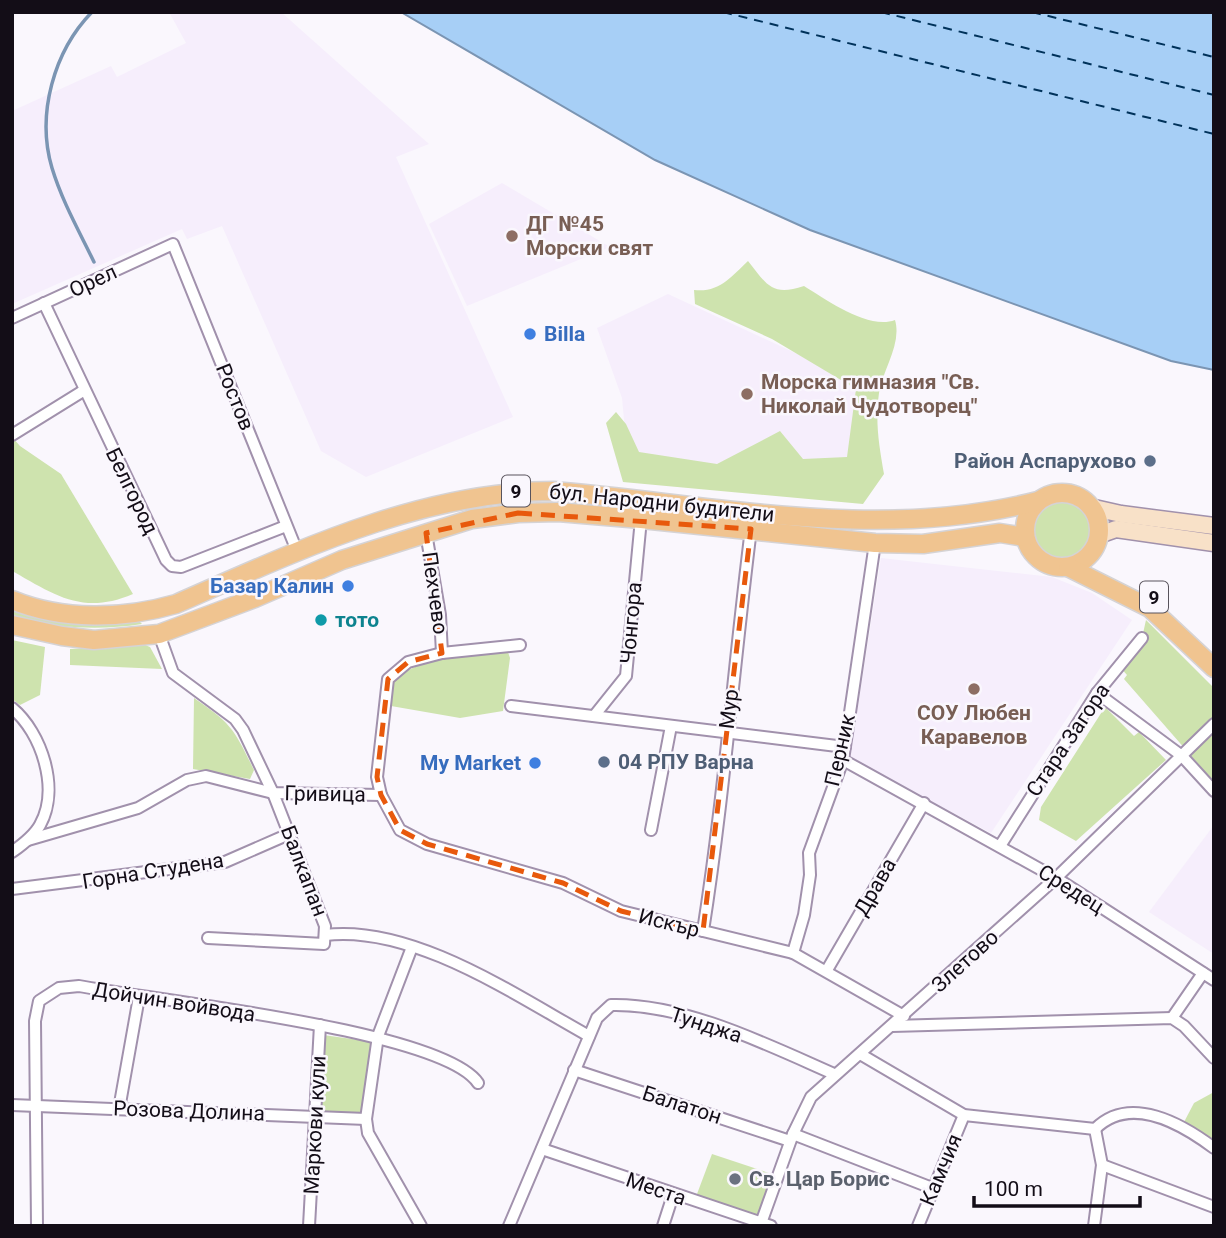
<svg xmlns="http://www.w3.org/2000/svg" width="1226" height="1238" font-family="Roboto,sans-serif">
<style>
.built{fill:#f6eefc}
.green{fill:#cee3ae}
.water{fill:#a7cff6;stroke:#7b95b3;stroke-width:2}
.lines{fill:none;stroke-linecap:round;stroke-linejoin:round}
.stream{stroke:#7b95b3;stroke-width:3.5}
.ferry{stroke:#00325a;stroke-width:2;stroke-dasharray:9 7;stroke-linecap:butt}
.street-casing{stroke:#a191ac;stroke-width:14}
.secondary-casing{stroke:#a191ac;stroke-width:19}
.primary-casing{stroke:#d5d3d5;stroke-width:21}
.street{stroke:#fff;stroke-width:10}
.secondary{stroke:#f8e1c8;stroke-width:16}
.primary{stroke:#f0c490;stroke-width:18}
.marked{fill:none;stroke:#e8590c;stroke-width:5;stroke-dasharray:14 9;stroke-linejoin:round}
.education-dot{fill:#8d6e63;stroke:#faf7fd;stroke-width:2.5}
.shop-dot{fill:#3f7fe0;stroke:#faf7fd;stroke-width:2.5}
.service-dot{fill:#5c6f8a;stroke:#faf7fd;stroke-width:2.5}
.culture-dot{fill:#0f9aa8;stroke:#faf7fd;stroke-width:2.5}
.worship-dot{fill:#6b7280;stroke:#faf7fd;stroke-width:2.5}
.labels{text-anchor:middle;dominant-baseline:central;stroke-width:5;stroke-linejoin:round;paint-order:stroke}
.shield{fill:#faf7fd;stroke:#58535c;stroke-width:2}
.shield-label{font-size:19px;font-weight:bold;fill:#130d17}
.education-label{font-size:21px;font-weight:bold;fill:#785e54;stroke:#faf7fd;text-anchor:start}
.street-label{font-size:21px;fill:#130d17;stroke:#faf7fd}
.shop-label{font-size:21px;font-weight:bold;fill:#366cbe;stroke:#faf7fd;text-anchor:end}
.service-label{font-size:21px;font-weight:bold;fill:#4e5e75;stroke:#faf7fd;text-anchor:end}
.culture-label{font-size:21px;font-weight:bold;fill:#0d838f;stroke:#faf7fd;text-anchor:start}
.worship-label{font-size:21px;font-weight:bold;fill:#5b616d;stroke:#faf7fd;text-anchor:start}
</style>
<rect width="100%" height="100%" fill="#faf7fd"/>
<g class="built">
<path d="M169,12H281L429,144L396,157L513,417L366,477L321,451L222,226L187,239L182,229L12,304V111L111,66L117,77L186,43Z"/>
<path d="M502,183L610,247L467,306L429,224Z"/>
<path d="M668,294L875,390L860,492L628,463L622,398L597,328Z"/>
<path d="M881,558L1052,577L1092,593L1132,620L991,833L850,758Z"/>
<path d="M1214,825V954L1149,912Z"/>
</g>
<g class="green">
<path d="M748,261C767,285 772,297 804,286C827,300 868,330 895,320C902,344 883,369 879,393C875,422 879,445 884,474L863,504L623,482L606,423L616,412L626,424L639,452L717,464L780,431L803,459L847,457L856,389L772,339L695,304L694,290C719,293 731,277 748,261Z"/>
<path d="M12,437L20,446L61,474L133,594C84,615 56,596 14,572Z"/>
<circle cx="1061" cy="530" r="29"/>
<path d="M12,607L137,619L142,624C97,631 56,628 12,617Z"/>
<path d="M1146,620L1214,688V782L1124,679L1127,675L1119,666L1142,638Z"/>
<path d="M12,640L45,647L40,695L20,705L12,699Z"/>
<path d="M145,645L150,647L162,669L70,665V649Z"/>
<path d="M504,651L508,652L510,658L503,711L460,718L391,706L393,680C425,655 464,656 504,651Z"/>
<path d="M194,698C232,724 234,729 254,770L250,779L193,769Z"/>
<path d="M1105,707L1134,736L1139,732L1166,760L1076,841L1039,820L1041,807Z"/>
<path d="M323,1035L374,1042L362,1116L318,1110Z"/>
<path d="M1214,1092V1142L1183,1124L1194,1103Z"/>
<path d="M712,1154L778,1176L761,1223L694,1202Z"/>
</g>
<path class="water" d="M401,12H1214V370L1171,361L810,230L655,160Z"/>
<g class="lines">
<path class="stream" d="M92,12C54,51 36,114 52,168C62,201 79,231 94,262"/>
<g class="ferry">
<path d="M723,12L1214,134"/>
<path d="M881,12L1214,95"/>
<path d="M1032,12L1214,57"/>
</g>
<defs>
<g id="street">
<path d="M44,303L166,560L172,566L181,567L286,526"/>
<path d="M12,318L173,244L297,551"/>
<path d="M12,435L83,391"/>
<path d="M426,533L440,615L442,653"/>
<path d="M159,634L173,673L235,719L243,730L273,793L325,926L324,944L208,938"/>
<path d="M1097,693L1182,756L1214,791"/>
<path d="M511,706L845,747"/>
<path d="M12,708C42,733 60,789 40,825C34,836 22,845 12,852"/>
<path d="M594,716L626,676L641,519"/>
<path d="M843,760L1056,878L1214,980"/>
<path d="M381,795L400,830L427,844L563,883L621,911L793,953L904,1016"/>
<path d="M651,830L671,726"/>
<path d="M28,840L138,808L187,780L206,776L273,793L381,795L377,777L388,679L408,662L442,653L520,645"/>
<path d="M1000,846L1097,693L1142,638"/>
<path d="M12,889L225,862L289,834"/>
<path d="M703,931C724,798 734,663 751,529"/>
<path d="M325,935C412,924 515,995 589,1036"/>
<path d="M412,947L378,1036L366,1119L368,1133L421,1226"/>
<path d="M793,953L804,915L810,875L809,853L843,760L875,543"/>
<path d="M827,970L924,803"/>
<path d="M1172,1018L1203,973"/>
<path d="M892,1026L1172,1018L1184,1026L1214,1058"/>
<path d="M860,1054L964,1115L1095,1129"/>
<path d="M574,1070L790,1141"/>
<path d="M12,1105L366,1119"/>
<path d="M119,1109L139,997"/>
<path d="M1095,1129C1130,1094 1182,1124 1214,1148"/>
<path d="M793,1134L932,1188"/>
<path d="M542,1149L771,1226"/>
<path d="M1102,1165L1214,1207"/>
<path d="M37,1226L35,1021L39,1001L59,988L79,986C152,1000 442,1030 478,1083"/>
<path d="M309,1226L320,1025"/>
<path d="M509,1226L597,1018L611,1005C684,1003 768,1045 834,1074"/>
<path d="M663,1226L673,1195"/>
<path d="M760,1226L793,1134L811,1097L1056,878L1214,724"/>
<path d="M918,1226L964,1115"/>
<path d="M1094,1226L1102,1165L1095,1129"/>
</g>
<g id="secondary">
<path d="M1090,507L1121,514L1214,526"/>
<path d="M1099,535L1116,529L1214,543"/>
</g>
<g id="primary">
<circle cx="1062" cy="530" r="37"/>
<path d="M1068,567L1150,608L1214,668"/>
<path d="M12,600C63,621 124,619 176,604C295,552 421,491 554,491C717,505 877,542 1038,501"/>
<path d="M12,625L62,636L94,640L159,634L255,598L342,560L472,519L518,513L558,512L641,519L875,543L923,544L1000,533L1025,537"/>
</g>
</defs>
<use href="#street" class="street-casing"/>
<use href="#secondary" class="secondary-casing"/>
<use href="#primary" class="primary-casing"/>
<use href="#street" class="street"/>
<use href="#secondary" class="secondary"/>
<use href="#primary" class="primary"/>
</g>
<path class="marked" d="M518,513L751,529L703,931L621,911L563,883L427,844L400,830L381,795L377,777L388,679L408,662L442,653L426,533Z"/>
<g class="education-dot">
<circle cx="512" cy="236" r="7"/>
<circle cx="747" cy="394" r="7"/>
<circle cx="974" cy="689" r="7"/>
</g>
<g class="shop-dot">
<circle cx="530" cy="334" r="7"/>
<circle cx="348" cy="586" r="7"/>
<circle cx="535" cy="763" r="7"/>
</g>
<g class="service-dot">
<circle cx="1150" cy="461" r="7"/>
<circle cx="604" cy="762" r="7"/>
</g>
<circle class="culture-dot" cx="321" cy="620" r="7"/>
<circle class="worship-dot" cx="735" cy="1179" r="7"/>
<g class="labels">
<g class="shield">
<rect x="502" y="475.5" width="28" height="31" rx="5"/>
<rect x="1140" y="581.5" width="28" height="31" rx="5"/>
</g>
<g class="shield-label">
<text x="516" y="491">9</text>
<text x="1154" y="597">9</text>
</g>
<g class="education-label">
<text x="526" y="224">ДГ №45<tspan x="526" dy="24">Морски свят</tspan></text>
<text x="761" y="382">Морска гимназия "Св.<tspan x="761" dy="24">Николай Чудотворец"</tspan></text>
<text x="974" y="713" text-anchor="middle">СОУ Любен<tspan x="974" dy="24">Каравелов</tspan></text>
</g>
<g class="street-label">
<text transform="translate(93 281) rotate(-25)">Орел</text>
<text transform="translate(235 397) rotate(68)">Ростов</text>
<text transform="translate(132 491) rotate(64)">Белгород</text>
<text transform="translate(662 503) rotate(6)">бул. Народни будители</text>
<text transform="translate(435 593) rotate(82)">Пехчево</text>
<text transform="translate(631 623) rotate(-85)">Чонгора</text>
<text transform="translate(729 709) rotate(-83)">Мур</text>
<text transform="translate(1068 740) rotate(-56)">Стара Загора</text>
<text transform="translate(840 750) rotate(-77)">Перник</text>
<text transform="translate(325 794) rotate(1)">Гривица</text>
<text transform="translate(153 871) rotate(-9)">Горна Студена</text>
<text transform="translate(304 871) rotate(69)">Балкапан</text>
<text transform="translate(875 887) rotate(-60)">Драва</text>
<text transform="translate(1071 889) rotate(32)">Средец</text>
<text transform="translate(669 923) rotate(14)">Искър</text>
<text transform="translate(965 961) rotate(-42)">Злетово</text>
<text transform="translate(174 1002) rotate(9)">Дойчин войвода</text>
<text transform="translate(706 1025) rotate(18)">Тунджа</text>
<text transform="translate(682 1105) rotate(18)">Балатон</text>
<text transform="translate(189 1111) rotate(2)">Розова Долина</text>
<text transform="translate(315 1125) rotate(-87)">Маркови кули</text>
<text transform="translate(941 1170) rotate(-67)">Камчия</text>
<text transform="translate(656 1189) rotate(19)">Места</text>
</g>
<g class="shop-label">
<text x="544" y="334" text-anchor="start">Billa</text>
<text x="334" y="586">Базар Калин</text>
<text x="521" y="763">My Market</text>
</g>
<g class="service-label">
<text x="1136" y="461">Район Аспарухово</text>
<text x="618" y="762" text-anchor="start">04 РПУ Варна</text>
</g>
<g class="culture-label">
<text x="335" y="620">тото</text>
</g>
<g class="worship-label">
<text x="749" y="1179">Св. Цар Борис</text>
</g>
</g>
<rect width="1226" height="1238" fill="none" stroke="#130d17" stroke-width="28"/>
<path d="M974 1196v10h166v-10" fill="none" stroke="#130d17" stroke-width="3.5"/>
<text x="984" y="1196" font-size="21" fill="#130d17" stroke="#faf7fd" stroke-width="5" paint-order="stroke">100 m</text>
</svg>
